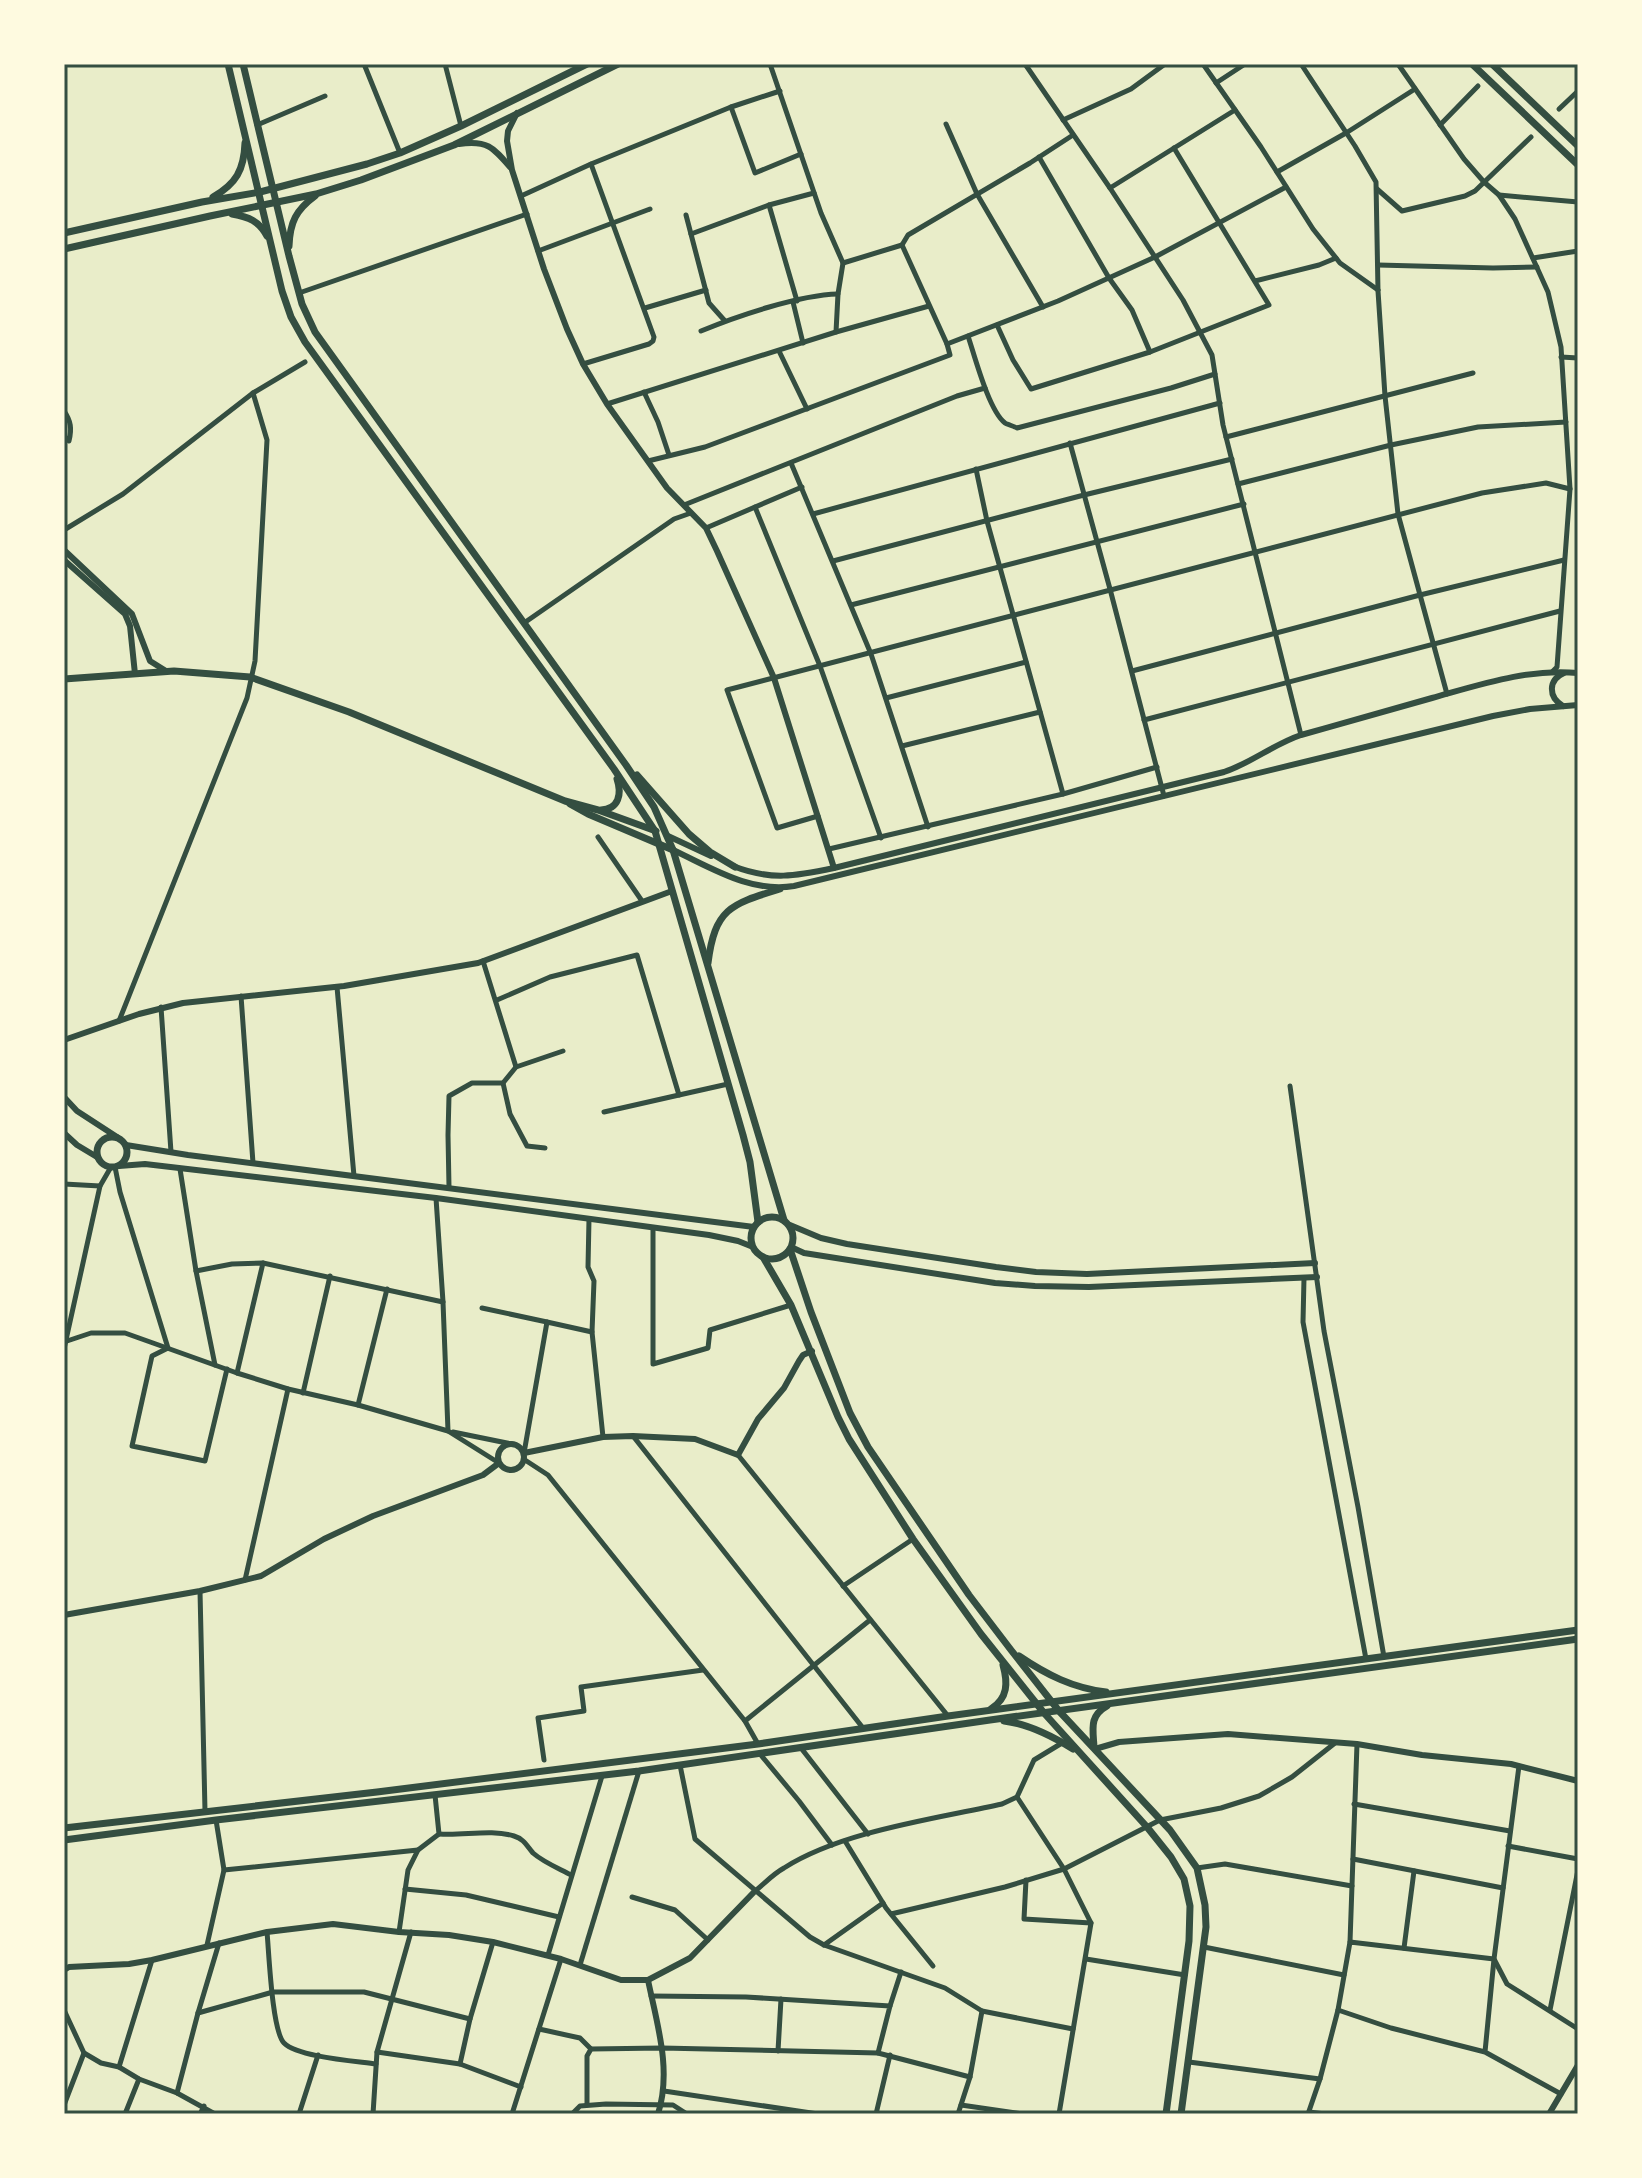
<svg xmlns="http://www.w3.org/2000/svg" width="1642" height="2178" font-family="Rubik,sans-serif">
<style>
.lines{fill:none;stroke-linecap:round;stroke-linejoin:round}
.minor{stroke:#344e41;stroke-width:5}
.tertiary{stroke:#344e41;stroke-width:6}
.secondary{stroke:#344e41;stroke-width:7}
.primary{stroke:#344e41;stroke-width:7}
.neatline{fill:none;stroke:#344e41;stroke-width:3}
</style>
<rect width="100%" height="100%" fill="#e9edc9"/>
<g class="lines">
<g class="minor">
<path d="M364,64L400,153"/>
<path d="M445,64L461,126"/>
<path d="M770,64L821,213L843,263L838,294L836,332"/>
<path d="M1025,64L1110,188L1183,300L1212,355L1223,425L1301,735"/>
<path d="M1203,64L1261,147L1313,229L1340,263L1378,290"/>
<path d="M1301,64L1355,146L1376,182L1378,291L1385,396L1398,514L1447,694"/>
<path d="M1398,64L1464,159L1484,182L1499,195L1515,219L1548,292L1561,347L1570,489L1557,667L1552,672"/>
<path d="M1216,83L1245,64"/>
<path d="M780,91L731,107L755,173L801,154"/>
<path d="M1559,109L1578,91"/>
<path d="M1063,120L1131,89L1165,64"/>
<path d="M946,124L977,194L1043,307"/>
<path d="M257,125L325,96"/>
<path d="M1440,125L1478,86"/>
<path d="M1039,157L1109,278L1132,310L1150,352"/>
<path d="M1277,172L1346,133L1415,89"/>
<path d="M1110,188L1235,110"/>
<path d="M1377,189L1402,211L1465,196L1475,191L1531,137"/>
<path d="M1499,195L1578,202"/>
<path d="M521,196L591,164L731,107"/>
<path d="M769,205L797,301"/>
<path d="M686,215L709,303L725,321"/>
<path d="M691,234L769,205L814,193"/>
<path d="M538,251L650,209"/>
<path d="M1533,258L1578,251"/>
<path d="M843,263L902,245"/>
<path d="M1378,265L1493,268L1537,267"/>
<path d="M1255,281L1319,265L1336,258"/>
<path d="M299,293L527,214"/>
<path d="M793,302L803,343"/>
<path d="M645,308L706,290"/>
<path d="M997,325L1013,360L1031,389L1150,352L1269,305L1174,148"/>
<path d="M701,331C737,316 799,295 838,294"/>
<path d="M968,336C975,357 989,411 1005,423C1006,424 1016,427 1017,428L1171,388L1215,374"/>
<path d="M947,344L1058,301L1155,257L1286,187"/>
<path d="M779,351L807,409"/>
<path d="M1561,357L1578,358"/>
<path d="M583,364L649,344L653,341L654,337L591,164"/>
<path d="M644,392L658,422L669,455"/>
<path d="M607,404L836,332L929,306"/>
<path d="M64,411C71,421 72,429 69,441L64,436"/>
<path d="M1226,437L1473,373"/>
<path d="M1070,443L1110,589L1164,796"/>
<path d="M648,461L705,447L950,355L947,344L902,245L908,235L1030,163L1073,135"/>
<path d="M791,463L871,654L928,827"/>
<path d="M976,469L987,521L1063,794"/>
<path d="M1238,484L1391,445L1478,427L1566,422"/>
<path d="M684,505L957,396L985,388"/>
<path d="M755,507L820,666L881,838"/>
<path d="M813,514L1220,403"/>
<path d="M706,528L802,487"/>
<path d="M64,530L123,494L253,393L305,362"/>
<path d="M833,561L1084,495L1232,459"/>
<path d="M851,605L1244,504"/>
<path d="M524,623L674,519L691,513"/>
<path d="M1132,671L1420,595L1564,560"/>
<path d="M886,698L1026,662"/>
<path d="M1144,720L1560,611"/>
<path d="M902,746L1040,712"/>
<path d="M818,816L777,828L727,690L1482,493L1546,483L1570,489"/>
<path d="M598,837L642,901"/>
<path d="M829,849L1063,794L1157,767"/>
<path d="M483,961L516,1067"/>
<path d="M337,987L354,1176"/>
<path d="M241,996L253,1163"/>
<path d="M497,1000L550,977L637,955L679,1095L728,1084"/>
<path d="M161,1007L171,1152"/>
<path d="M119,1021L247,698L255,661L267,440L253,393"/>
<path d="M503,1083L510,1114L527,1146L545,1148"/>
<path d="M1290,1086L1324,1331L1358,1507L1384,1657"/>
<path d="M604,1112L679,1095"/>
<path d="M115,1167L120,1192L168,1348L152,1356L132,1446L205,1461L227,1369"/>
<path d="M180,1169L196,1271L215,1365"/>
<path d="M64,1184L100,1186"/>
<path d="M449,1187L448,1135L449,1096L472,1083H503L516,1067L563,1051"/>
<path d="M436,1198L443,1302L448,1431"/>
<path d="M589,1219L588,1267L594,1281L592,1332L603,1437"/>
<path d="M653,1228V1364L708,1348L710,1330L791,1305"/>
<path d="M196,1271L232,1264L263,1263L443,1302"/>
<path d="M1304,1278L1303,1322L1366,1659"/>
<path d="M482,1308L547,1322"/>
<path d="M64,1342L91,1333H125L237,1373L288,1389L358,1405L448,1431L499,1463"/>
<path d="M64,1349L100,1186L111,1167"/>
<path d="M237,1373L263,1263"/>
<path d="M303,1393L330,1276"/>
<path d="M358,1405L387,1289"/>
<path d="M453,1432L512,1444"/>
<path d="M633,1436L863,1728"/>
<path d="M524,1453L547,1322L592,1332"/>
<path d="M738,1455L948,1716"/>
<path d="M525,1460L548,1475L745,1721L758,1744"/>
<path d="M245,1580L288,1389"/>
<path d="M843,1586L913,1539"/>
<path d="M200,1591L205,1811"/>
<path d="M745,1721L870,1620"/>
<path d="M801,1748L868,1834"/>
<path d="M760,1754L799,1801L832,1845"/>
<path d="M544,1760L538,1718L584,1711L581,1687L703,1670"/>
<path d="M680,1765L695,1839L810,1937L824,1945L945,1988L982,2011"/>
<path d="M1519,1766L1494,1959L1507,1984L1578,2029"/>
<path d="M1017,1797L1064,1869L1091,1923L1059,2114"/>
<path d="M1354,1804L1510,1831"/>
<path d="M439,1834C463,1836 491,1829 514,1836C524,1839 527,1846 533,1853C543,1862 560,1869 571,1875"/>
<path d="M845,1841L886,1908L933,1966"/>
<path d="M1508,1846L1578,1859"/>
<path d="M1353,1859L1503,1888"/>
<path d="M1197,1868L1225,1864L1352,1886"/>
<path d="M224,1870L418,1850"/>
<path d="M1026,1880L1024,1919L1091,1923"/>
<path d="M405,1889L466,1895L559,1917"/>
<path d="M755,1891C764,1884 773,1874 784,1868C842,1831 935,1819 1002,1804L1017,1797L1034,1760L1062,1743"/>
<path d="M632,1897L675,1910L708,1940"/>
<path d="M891,1914L1005,1887L1064,1869L1160,1820L1221,1808L1259,1796L1292,1777L1335,1743"/>
<path d="M267,1932C269,1953 272,2031 284,2043C298,2057 355,2061 376,2064"/>
<path d="M399,1932L408,1870L418,1850L439,1834L435,1795"/>
<path d="M1350,1942L1357,1744"/>
<path d="M207,1945L224,1870L216,1820"/>
<path d="M824,1945L883,1903"/>
<path d="M1204,1947L1344,1975"/>
<path d="M1404,1948L1414,1871"/>
<path d="M548,1955L602,1776"/>
<path d="M1086,1959L1185,1975"/>
<path d="M580,1965L639,1771"/>
<path d="M651,1996L746,1997L890,2006L878,2053"/>
<path d="M890,2006L901,1972"/>
<path d="M64,2010L84,2053L101,2063L119,2067L139,2079L177,2093L215,2114"/>
<path d="M1550,2010L1578,1870"/>
<path d="M198,2013L273,1992H364L470,2019"/>
<path d="M539,2029L580,2038L591,2049"/>
<path d="M778,2051L781,1999"/>
<path d="M377,2052L460,2064L521,2087"/>
<path d="M1485,2052L1391,2028L1338,2010L1350,1942L1494,1959L1485,2052L1561,2094"/>
<path d="M1189,2062L1320,2079"/>
<path d="M460,2064L470,2019L493,1942"/>
<path d="M119,2067L152,1960"/>
<path d="M664,2091L818,2114"/>
<path d="M177,2093L198,2013L219,1943"/>
<path d="M587,2104V2056L591,2049L662,2048L878,2053L970,2077"/>
<path d="M64,2105L84,2053"/>
<path d="M961,2105L1023,2114"/>
<path d="M1309,2112L1325,2114"/>
<path d="M125,2114L139,2079"/>
<path d="M200,2114L204,2106"/>
<path d="M299,2114L318,2055"/>
<path d="M373,2114L377,2052L411,1932"/>
<path d="M512,2114L561,1959"/>
<path d="M572,2114L580,2106L606,2104L673,2105L687,2114"/>
<path d="M876,2114L890,2055"/>
<path d="M958,2114L970,2077L982,2011L1073,2029"/>
<path d="M1308,2114L1320,2079L1338,2010"/>
</g>
<g class="tertiary">
<path d="M517,113L508,131L507,141L512,170L544,269L567,329L583,364L607,404L667,488L706,528L717,551L774,678L834,868"/>
<path d="M459,144C487,140 493,147 510,167"/>
<path d="M64,550L132,614L150,661L166,671"/>
<path d="M64,560L125,614L130,626L135,674"/>
<path d="M1563,706C1548,697 1548,680 1564,673"/>
<path d="M668,836L711,856"/>
<path d="M673,850C712,868 750,893 794,886L1493,716L1530,709L1578,705"/>
<path d="M733,866C771,881 796,876 834,868L1224,772C1251,763 1274,744 1301,735C1345,723 1389,710 1432,698C1479,685 1529,668 1578,673"/>
<path d="M64,1040L139,1014L183,1003L344,986L478,963L672,891"/>
<path d="M64,1097L77,1111L117,1137"/>
<path d="M64,1133L77,1145L97,1157"/>
<path d="M126,1145L188,1155L754,1227"/>
<path d="M119,1166L145,1164L436,1198L709,1235L738,1241L753,1247"/>
<path d="M790,1225L821,1238L847,1244L996,1267L1036,1272L1087,1274L1315,1263"/>
<path d="M791,1247L804,1253L995,1283L1035,1286L1089,1287L1317,1277"/>
<circle cx="511" cy="1457" r="13"/>
<path d="M524,1453L603,1437L633,1436L695,1439L738,1455L758,1419L784,1388L799,1361L803,1355L812,1351"/>
<path d="M64,1615L200,1591L261,1576L324,1539L373,1516L483,1475L499,1463"/>
<path d="M1095,1749L1119,1742L1228,1734L1357,1744L1422,1755L1511,1764L1578,1781"/>
<path d="M64,1970L69,1967L129,1964L152,1960L267,1932L333,1924L399,1932L449,1935L493,1942L561,1959L621,1980H648L690,1958L755,1891"/>
<path d="M648,1980C657,2024 672,2070 658,2114"/>
<path d="M1549,2114L1578,2065"/>
</g>
<g class="secondary">
<path d="M228,64L282,291L291,317L305,342L614,769L655,831L743,1135L750,1162L758,1222"/>
<path d="M243,64L289,256L302,304L315,332L626,765L654,807L673,850L784,1220"/>
<path d="M213,197C236,184 244,170 245,143"/>
<path d="M232,214C249,217 259,221 267,236"/>
<path d="M64,233L202,202L260,192L367,164L400,153L461,126L587,64"/>
<path d="M289,246C290,222 296,210 315,196"/>
<path d="M64,249L210,216L316,194L361,180L454,145L618,64"/>
<path d="M64,679L174,671L250,677L349,712L565,801L598,810L656,831"/>
<path d="M637,775L689,834L710,852L735,867"/>
<path d="M570,804L588,814L673,850"/>
<path d="M601,810C619,809 622,794 617,779"/>
<path d="M708,963C715,908 731,904 780,889"/>
<circle cx="112" cy="1152" r="15"/>
<circle cx="772" cy="1238" r="21"/>
<path d="M790,1249L811,1312L850,1413L868,1447L969,1595L1011,1650L1059,1711L1170,1830L1197,1868L1205,1905L1206,1927L1181,2114"/>
<path d="M763,1257L791,1305L838,1417L849,1439L913,1539L981,1634L1044,1713L1147,1827L1171,1857L1184,1879L1190,1906L1189,1941L1166,2114"/>
<path d="M1019,1656C1047,1675 1073,1688 1106,1692"/>
<path d="M991,1709C1008,1698 1008,1683 1003,1665"/>
<path d="M1004,1721C1029,1724 1052,1736 1073,1749"/>
<path d="M1094,1747C1093,1729 1089,1716 1107,1706"/>
<path d="M64,1828L377,1792L758,1744L948,1716L1578,1630"/>
<path d="M64,1840L216,1820L639,1771L990,1720L1578,1639"/>
</g>
<g class="primary">
<path d="M1472,64L1578,165"/>
<path d="M1492,64L1578,146"/>
</g>
</g>
<rect width="1642" height="2178" fill="none" stroke="#fefae0" stroke-width="132"/>
<rect x="66" y="66" width="1510" height="2046" class="neatline"/>
</svg>
